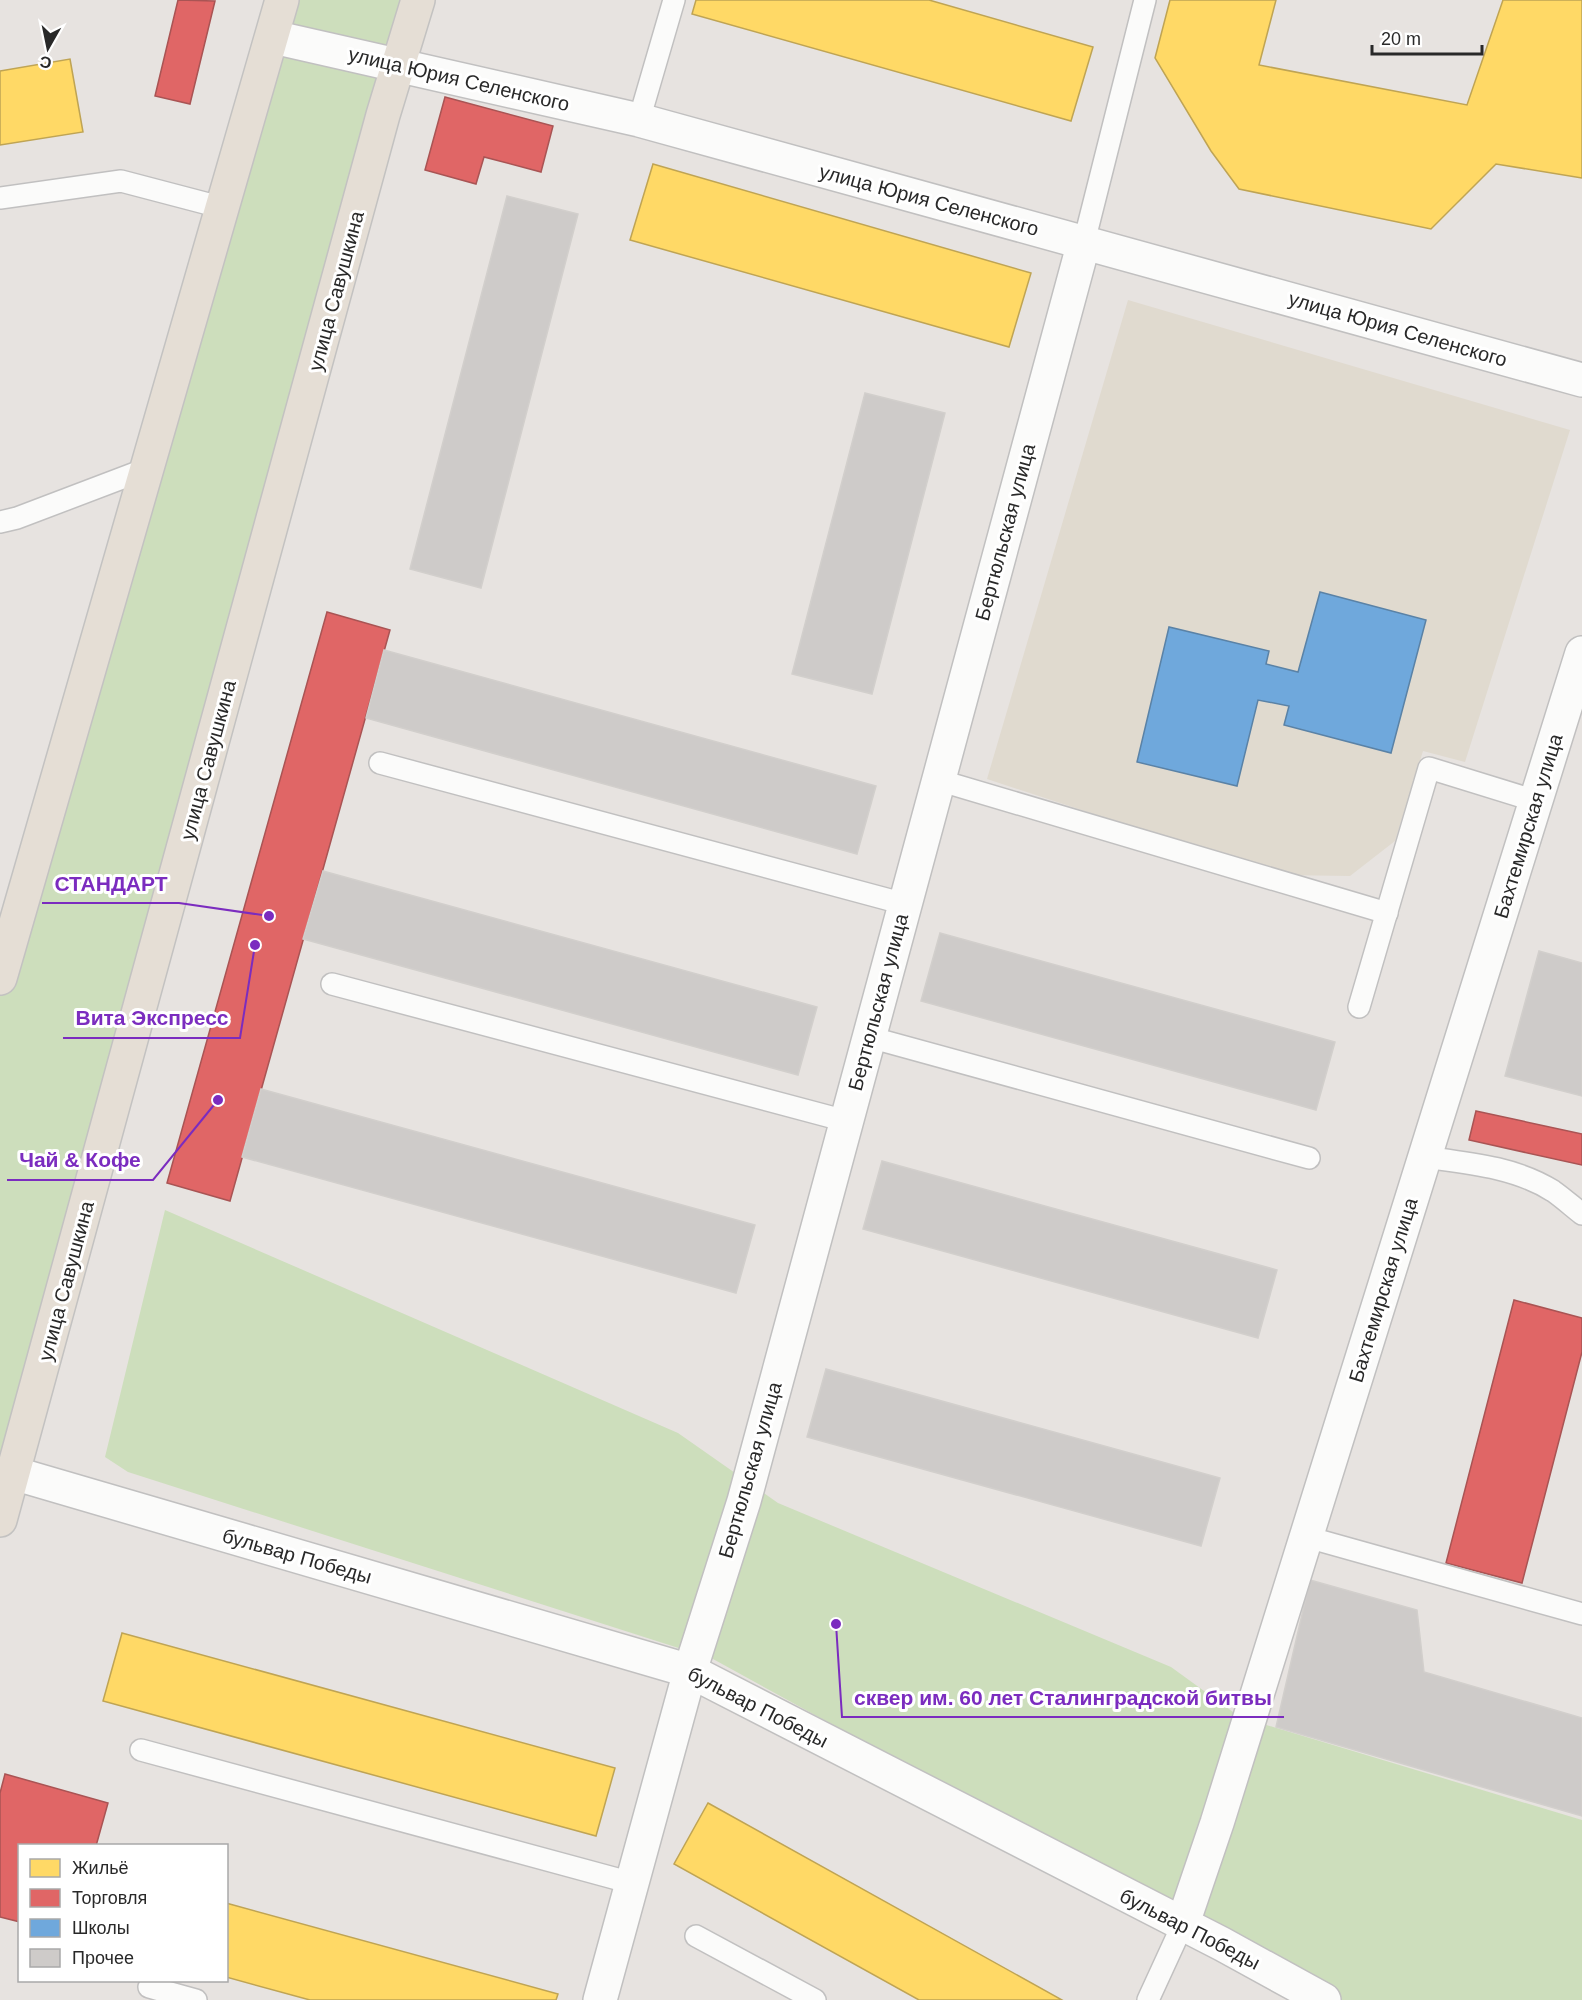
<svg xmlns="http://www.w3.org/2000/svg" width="1582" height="2000" font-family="Arial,sans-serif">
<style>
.education{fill:#e0dacf}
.green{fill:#cddebc}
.homes{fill:#ffd966;stroke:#bfa454;stroke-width:1.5}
.shops{fill:#e06666;stroke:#a95454;stroke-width:1.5}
.schools{fill:#6fa8dc;stroke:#5a82a6;stroke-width:1.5}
.building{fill:#cecbc9;stroke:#d2cfcc;stroke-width:1.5}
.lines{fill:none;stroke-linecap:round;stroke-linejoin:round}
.service-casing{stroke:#c1c0c0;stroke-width:24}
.minor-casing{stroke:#c1c0c0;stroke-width:36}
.tertiary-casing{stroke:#c1c0c0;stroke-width:36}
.trunk-casing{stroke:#c3c2c1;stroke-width:36}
.service{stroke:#fbfbfa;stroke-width:21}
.minor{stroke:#fbfbfa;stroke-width:33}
.tertiary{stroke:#fbfbfa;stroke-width:33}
.trunk{stroke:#e5ded5;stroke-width:33}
.labels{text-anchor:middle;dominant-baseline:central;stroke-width:6;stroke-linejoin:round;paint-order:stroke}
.street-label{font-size:20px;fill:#292929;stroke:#fff}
.leader{fill:none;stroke:#7b2cbf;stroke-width:2}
.callout-dot{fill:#7b2cbf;stroke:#fff;stroke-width:2}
.callout-label{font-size:21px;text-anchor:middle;font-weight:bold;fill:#7b2cbf;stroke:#fff;stroke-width:6;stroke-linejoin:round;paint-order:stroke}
</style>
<rect width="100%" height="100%" fill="#e7e3e0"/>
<path class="education" d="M1128,300L1570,430L1465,762L1423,751L1395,841L1350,876L1280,875L987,779Z"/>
<g class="green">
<path d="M281,0H414L0,1509V978Z"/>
<path d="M165,1210L678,1433L778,1503L1171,1667L1240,1717L1582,1820V2000H1340L1250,1954L713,1659L128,1472L105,1457Z"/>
</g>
<g class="homes">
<path d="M696,0H929L1093,47L1071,121L692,14Z"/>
<path d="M1170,0H1276L1259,65L1467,105L1503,0H1582V178L1496,164L1431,229L1239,189L1211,151L1155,58Z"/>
<path d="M70,59L83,132L0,145V71Z"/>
<path d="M653,164L1031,273L1009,347L630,240Z"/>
<path d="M122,1633L615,1768L596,1836L103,1701Z"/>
<path d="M708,1803L1062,2000H919L674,1864Z"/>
<path d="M226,1903L558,1994L556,2000H310L226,1977Z"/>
</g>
<g class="shops">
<path d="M178,0L215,1L190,104L155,96Z"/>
<path d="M445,97L553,126L541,172L484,157L476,184L425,170Z"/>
<path d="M327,612L390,630L230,1201L167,1183Z"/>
<path d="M1476,1111L1582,1134V1165L1469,1140Z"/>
<path d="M1514,1300L1582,1318V1352L1522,1583L1446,1563Z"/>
<path d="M5,1774L108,1803L96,1846H20V1922L0,1917V1793Z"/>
</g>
<path class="schools" d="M1320,592L1426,620L1391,753L1284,725L1289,706L1258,700L1237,786L1137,762L1169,627L1269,651L1266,664L1298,672Z"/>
<g class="building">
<path d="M507,196L578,214L481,588L410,569Z"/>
<path d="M865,393L945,413L872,694L792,674Z"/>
<path d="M384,650L876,786L857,854L366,718Z"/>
<path d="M323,871L817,1007L798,1075L303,939Z"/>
<path d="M940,933L1335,1042L1316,1110L921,1001Z"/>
<path d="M1539,951L1582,963V1096L1505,1076Z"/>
<path d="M261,1089L755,1225L736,1293L242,1157Z"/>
<path d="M882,1161L1277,1270L1258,1338L863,1229Z"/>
<path d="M826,1369L1220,1478L1201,1546L807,1437Z"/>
<path d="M1310,1580L1417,1610L1424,1672L1582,1718V1816L1276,1727Z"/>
</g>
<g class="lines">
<defs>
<g id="service">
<path d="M639,120L674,0"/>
<path d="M0,198L121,181L220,207"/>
<path d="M1084,242L1145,0"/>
<path d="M0,522L17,518L146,469"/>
<path d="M380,763L905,904"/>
<path d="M938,780L1387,913"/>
<path d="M332,984L846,1121"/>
<path d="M1359,1007L1429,768L1536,801"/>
<path d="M869,1037L1309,1158"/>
<path d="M1424,1157C1468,1163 1515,1167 1553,1191C1563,1198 1573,1207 1582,1214"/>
<path d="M1307,1537L1582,1614"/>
<path d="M141,1750L632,1883"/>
<path d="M696,1936L815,2000"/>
<path d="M149,1987L196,2000"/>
<path d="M1148,2000L1182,1926"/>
</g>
<g id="minor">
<path d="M1182,1926L1217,1823L1582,653"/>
<path d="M600,2000L690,1671L744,1501L1084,242"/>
</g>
<g id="tertiary">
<path d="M273,37L639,120L1582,380"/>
<path d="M13,1473L690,1671L1222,1944L1324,2000"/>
</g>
<g id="trunk">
<path d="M0,978L282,0"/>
<path d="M0,1520L383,115L418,0"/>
</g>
</defs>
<use href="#service" class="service-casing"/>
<use href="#minor" class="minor-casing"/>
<use href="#tertiary" class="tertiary-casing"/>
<use href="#trunk" class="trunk-casing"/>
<use href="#service" class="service"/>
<use href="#minor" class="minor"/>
<use href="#tertiary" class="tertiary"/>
<use href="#trunk" class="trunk"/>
</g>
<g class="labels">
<g class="street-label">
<text transform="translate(459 79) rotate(13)">улица Юрия Селенского</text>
<text transform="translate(929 200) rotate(15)">улица Юрия Селенского</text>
<text transform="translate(336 291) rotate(-75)">улица Савушкина</text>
<text transform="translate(1398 329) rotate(16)">улица Юрия Селенского</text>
<text transform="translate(1005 532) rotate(-75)">Бертюльская улица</text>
<text transform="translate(208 760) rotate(-75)">улица Савушкина</text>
<text transform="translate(1528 826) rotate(-73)">Бахтемирская улица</text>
<text transform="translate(878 1002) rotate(-75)">Бертюльская улица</text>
<text transform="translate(66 1281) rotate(-75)">улица Савушкина</text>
<text transform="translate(1383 1290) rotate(-73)">Бахтемирская улица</text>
<text transform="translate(750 1470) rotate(-74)">Бертюльская улица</text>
<text transform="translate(297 1556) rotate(16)">бульвар Победы</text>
<text transform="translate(758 1707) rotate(27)">бульвар Победы</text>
<text transform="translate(1190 1929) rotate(27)">бульвар Победы</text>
</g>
</g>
<path class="leader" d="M269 916L179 903H42M255 945L240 1038H63M218 1100L153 1180H7M836 1624L842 1717H1284"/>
<g class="callout-dot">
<circle cx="269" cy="916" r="6"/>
<circle cx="255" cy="945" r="6"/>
<circle cx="218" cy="1100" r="6"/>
<circle cx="836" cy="1624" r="6"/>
</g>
<g class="callout-label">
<text x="111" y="891">СТАНДАРТ</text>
<text x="152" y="1025">Вита Экспресс</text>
<text x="80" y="1167">Чай &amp; Кофе</text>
<text x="1063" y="1705">сквер им. 60 лет Сталинградской битвы</text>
</g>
<rect x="18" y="1844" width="210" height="138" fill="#ffffff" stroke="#a9a9a9" stroke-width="1.5"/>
<rect x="30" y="1859" width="30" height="18" fill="#ffd966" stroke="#a9a9a9" stroke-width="1.5"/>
<text x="72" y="1874" font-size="18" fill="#292929">Жильё</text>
<rect x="30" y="1889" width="30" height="18" fill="#e06666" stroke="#a9a9a9" stroke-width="1.5"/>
<text x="72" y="1904" font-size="18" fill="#292929">Торговля</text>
<rect x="30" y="1919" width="30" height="18" fill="#6fa8dc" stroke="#a9a9a9" stroke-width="1.5"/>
<text x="72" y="1934" font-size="18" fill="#292929">Школы</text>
<rect x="30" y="1949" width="30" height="18" fill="#cecbc9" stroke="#a9a9a9" stroke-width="1.5"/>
<text x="72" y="1964" font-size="18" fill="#292929">Прочее</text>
<g transform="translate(48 48) rotate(189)" stroke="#ffffff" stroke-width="4.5" paint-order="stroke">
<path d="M0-4.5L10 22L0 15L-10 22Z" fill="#292929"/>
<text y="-9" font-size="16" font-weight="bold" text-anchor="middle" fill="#292929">С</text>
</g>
<path d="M1372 45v9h110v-9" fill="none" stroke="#292929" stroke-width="3"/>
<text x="1381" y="45" font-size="18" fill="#292929" stroke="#ffffff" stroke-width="4.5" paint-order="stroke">20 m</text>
</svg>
